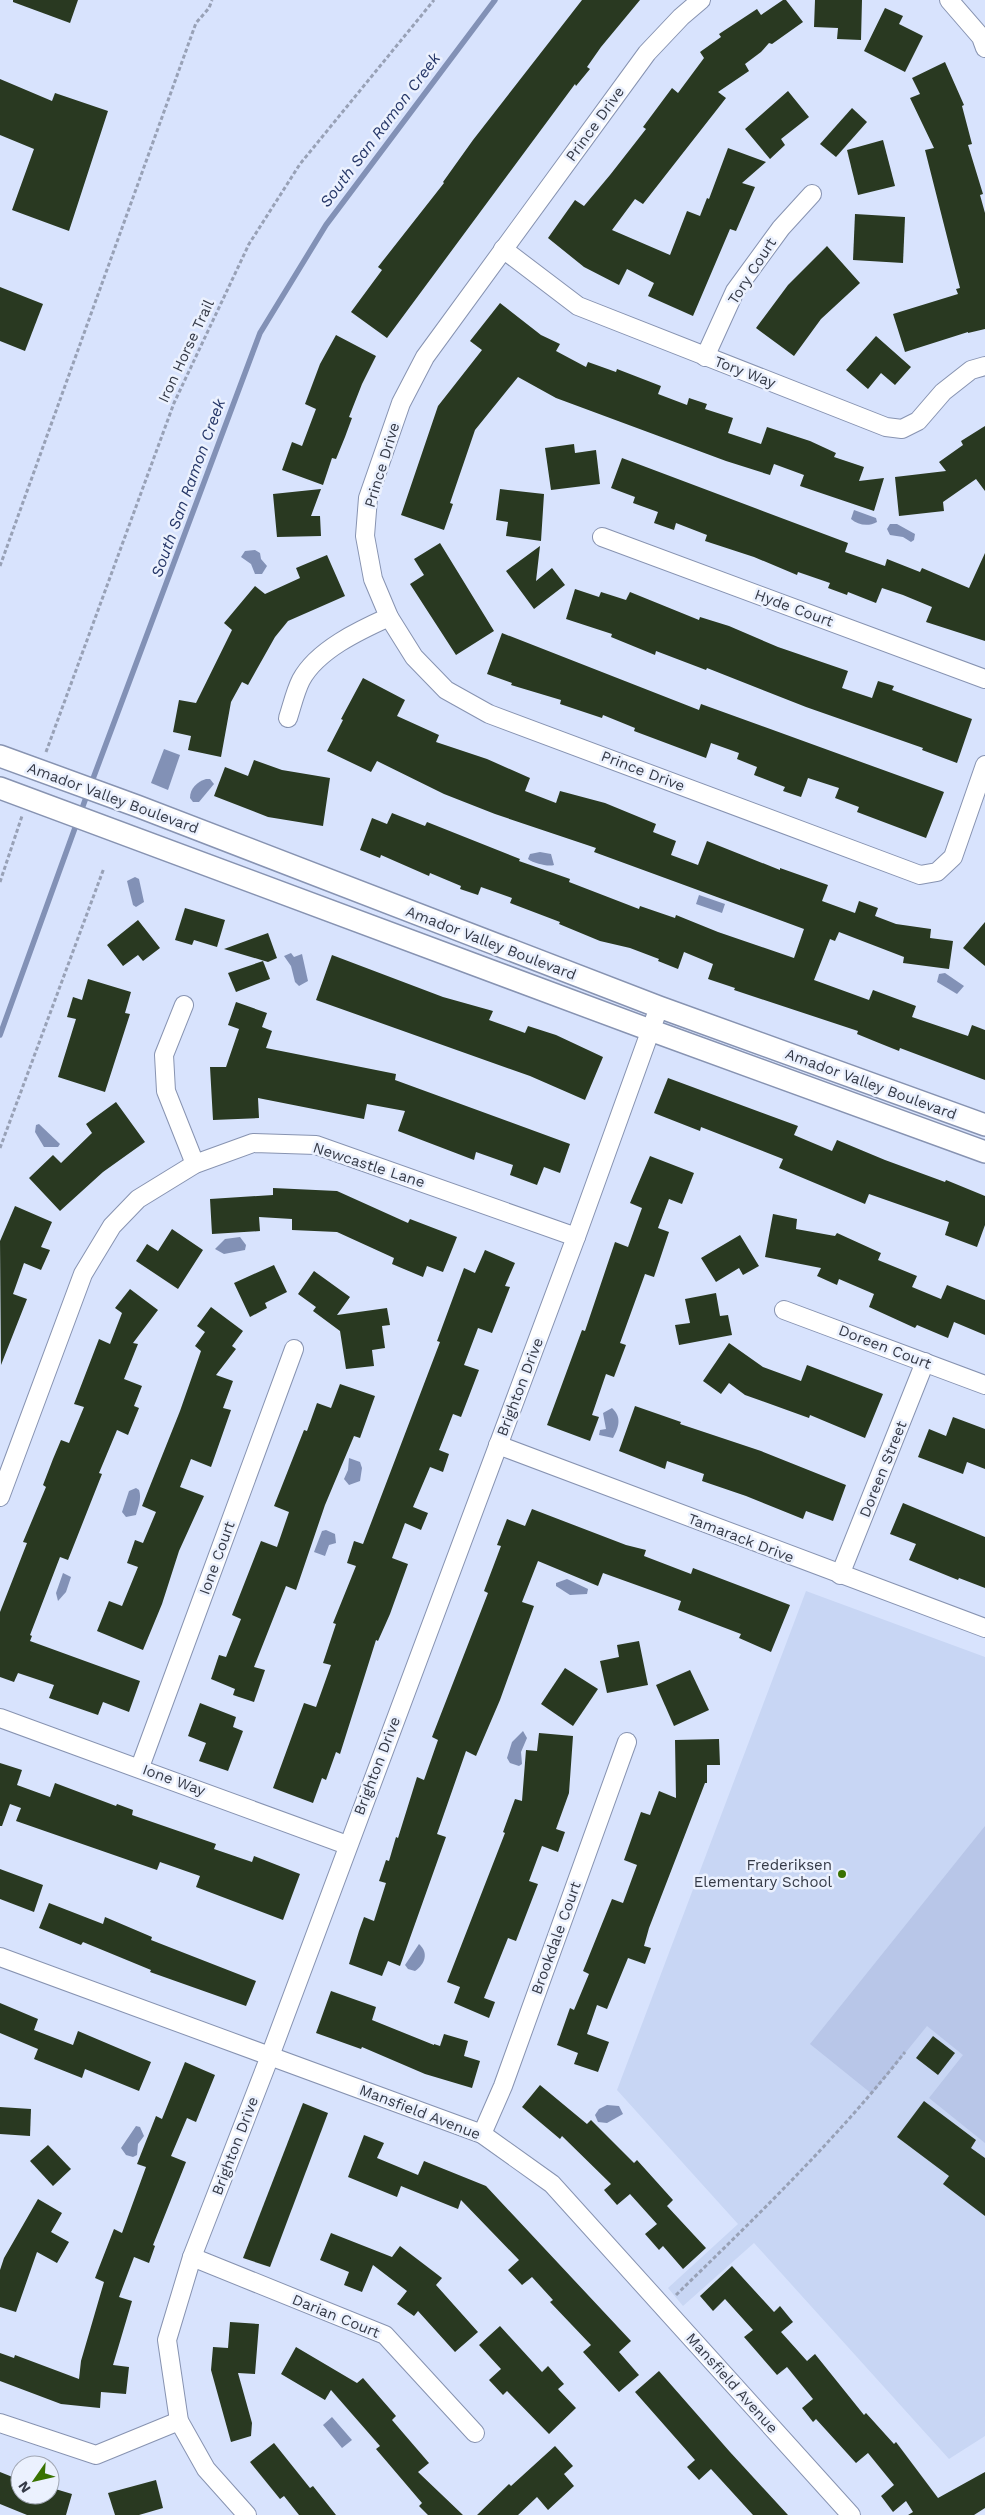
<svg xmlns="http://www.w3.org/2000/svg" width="985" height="2515" font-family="'Work Sans',sans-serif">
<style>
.built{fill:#c8d6f4}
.green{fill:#b8c6e8}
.water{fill:#8291b6}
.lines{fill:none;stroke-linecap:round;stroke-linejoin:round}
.stream{stroke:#8291b6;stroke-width:5.5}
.building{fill:#293921}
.minor-casing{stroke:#8793b1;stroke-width:20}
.tertiary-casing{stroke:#8793b1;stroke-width:24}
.path{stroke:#98a1b6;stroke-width:3;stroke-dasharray:4 2.5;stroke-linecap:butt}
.minor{stroke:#fff;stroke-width:18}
.tertiary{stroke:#fff;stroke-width:21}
.poi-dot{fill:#397201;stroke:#ebf1fe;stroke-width:2}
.labels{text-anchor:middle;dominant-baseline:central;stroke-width:5;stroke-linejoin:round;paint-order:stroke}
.street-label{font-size:15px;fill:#353a47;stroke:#ebf1fe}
.poi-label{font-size:15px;fill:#353a47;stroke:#ebf1fe;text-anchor:end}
.water-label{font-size:16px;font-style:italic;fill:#273869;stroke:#ebf1fe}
</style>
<rect width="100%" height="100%" fill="#d8e3fd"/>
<path class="built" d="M806,1591L985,1657V2436L949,2459L754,2243L683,2306L668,2288L738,2224L617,2090Z"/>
<path class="green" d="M985,1826V2143L929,2098L963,2055L927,2026L872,2094L810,2044Z"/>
<g class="water">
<path d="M854,510L876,518L877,522C868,527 858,525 851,519Z"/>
<path d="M890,524H897L915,534L914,540L911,542L903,537L890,535L887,529Z"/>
<path d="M255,550L260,553L261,559L267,566L262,574H255L251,564L241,557L245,551Z"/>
<path d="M164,749L180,755L168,790L151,783Z"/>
<path d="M206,779H210L214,784L199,802H193L190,798C190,788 197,782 206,779Z"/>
<path d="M540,852L551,854L554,865C548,867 533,863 528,859L530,854Z"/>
<path d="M135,877L139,879L144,902L136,907L133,905L127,881Z"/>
<path d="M699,895L725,904L722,913L696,904Z"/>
<path d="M291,953L294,957L302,954L308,981L299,986L295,982L291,966L284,956Z"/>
<path d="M945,973L964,986L957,994L937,982L939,974Z"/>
<path d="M39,1124L60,1144L58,1147H44L35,1132L36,1125Z"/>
<path d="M240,1237L246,1245L245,1250L224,1254L215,1249L225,1239Z"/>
<path d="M612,1408C622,1417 619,1427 613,1438L599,1435L600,1430L606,1429L603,1413Z"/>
<path d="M349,1458L360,1462L362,1468L360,1481L349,1485L344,1479L348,1470Z"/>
<path d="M136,1488L139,1490C142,1499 138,1507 136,1515L126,1517L122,1512L129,1491Z"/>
<path d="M326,1530L335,1534L336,1543L329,1545L325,1556L314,1552L322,1531Z"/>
<path d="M63,1573L71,1577L66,1592L58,1601L56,1593Z"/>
<path d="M567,1579L588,1589L587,1594L570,1595L556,1586V1583Z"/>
<path d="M523,1731L527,1738L521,1752L522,1764L519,1766L510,1763L507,1758L512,1742Z"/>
<path d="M419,1944C429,1953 425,1964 415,1971L408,1969L405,1965Z"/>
<path d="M607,2105L619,2106L623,2114L607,2123L598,2122L595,2115L599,2109Z"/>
<path d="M136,2126L140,2127L144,2136L138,2144L137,2155L133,2157L126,2155L121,2148Z"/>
<path d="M332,2417L352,2440L342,2448L323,2425Z"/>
</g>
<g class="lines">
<g class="stream">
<path d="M91,784L260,333L326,225L495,0"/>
<path d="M0,1035L88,792"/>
</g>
</g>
<g class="building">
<path d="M13,0H78L70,23L13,2Z"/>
<path d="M582,0H640L601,47L587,67L590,69L576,86L575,84L387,338L351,312L382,270L378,267L444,183L443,182L473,140Z"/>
<path d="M783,0H786L803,22L772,44L769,43L761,52L745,64L749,71L718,92L726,98L643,204L635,199L612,230L670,255L687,211L700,216L707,198L709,199L728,148L766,162L742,183L755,187L736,231L730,229L693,316L648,296L654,283L627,269L619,285L584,267L548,238L575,200L584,206L610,175L646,129L643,127L672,88L678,93L704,58L700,52L721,37L719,34L757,9L761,15Z"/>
<path d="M815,0H862L861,40L837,39L838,28L814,27Z"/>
<path d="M885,8L903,16L899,24L923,36L905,72L864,51Z"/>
<path d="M945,62L964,105L962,106L972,144L968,145L983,194L980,195L985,213V329L968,333V332L905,352L893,314L958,294L956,289L960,288L925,150L934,148L910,98L920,94L912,78Z"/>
<path d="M0,79L52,101L55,93L108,111L69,231L12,210L34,149L0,135Z"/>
<path d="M788,91L809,117L781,139L785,145L770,159L745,129Z"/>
<path d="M852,108L867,122L836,157L820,144Z"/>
<path d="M883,140L895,186L858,195L847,150Z"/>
<path d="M855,214L905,217L903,263L853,260Z"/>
<path d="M827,246L860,283L821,319L794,356L756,328L788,285Z"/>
<path d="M0,287L43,304L25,351L0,341Z"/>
<path d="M500,303L541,335L560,344L556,351L586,367L588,362L616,372L617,369L661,386L658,394L687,405L689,398L707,404L705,409L733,418L728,433L761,444L767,427L810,441L836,453L834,457L864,467L859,481L884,478L874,511L800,486L804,475L774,464L770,475L726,461L556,398L518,377L475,430L450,503L453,504L444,530L401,515L438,406L482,350L470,341Z"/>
<path d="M336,335L376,356L362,384L349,417L352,418L345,437L336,459L332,458L323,485L282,470L292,442L302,446L316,409L305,404L320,364Z"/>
<path d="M876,336L911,367L895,385L881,373L868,389L846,370Z"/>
<path d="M985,426V491L976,479L943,502L944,511L899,516L895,477L946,471L939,462L963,445L961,441Z"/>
<path d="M574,444L575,453L596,450L600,484L551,490L545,448Z"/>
<path d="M622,458L848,543L845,552L885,566L887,559L920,572L922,568L969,588L985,553V641L926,622L932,607L903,595L882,588L876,603L848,592L847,595L828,588L830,583L798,572L797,575L754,557L705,541L707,535L676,523L674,530L654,523L658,512L633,503L635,497L611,488Z"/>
<path d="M321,489L311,516H320L321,536L277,537L273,494Z"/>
<path d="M500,489L544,494L541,541L506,536L508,522L496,520Z"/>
<path d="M440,543L494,631L456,655L410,584L424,575L414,559Z"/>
<path d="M540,546L536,581L552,568L565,585L534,609L506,571Z"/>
<path d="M327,555L345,596L288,621L275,637L248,685L242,682L231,702L221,757L188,750L191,736L173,732L179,700L196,703L232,630L224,623L255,586L265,594L300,578L296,568Z"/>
<path d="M575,589L599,597L601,592L626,600L630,592L699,620L700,617L729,626L778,647L848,671L842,688L872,698L878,681L894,686L892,690L972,719L957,763L922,750L923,748L806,707L707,668L706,670L656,651L655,655L611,637L612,634L566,619Z"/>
<path d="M502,633L699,710L701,704L944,792L926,838L857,812L859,807L835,798L839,788L808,778L801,797L783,791L785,787L754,775L757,767L737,759L739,753L711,743L706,758L634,731L635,728L603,715L602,718L560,704L561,700L511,685L512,683L487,674Z"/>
<path d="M363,678L405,700L397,716L439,735L436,742L487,759L530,778L525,791L556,803L560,791L605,803L656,824L653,832L676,841L671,855L698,865L707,841L780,870V868L828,885L822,901L855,913L859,901L878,908L875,916L896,924L931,929L930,938L953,941L949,969L903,963L904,957L839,932L835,941L830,939L814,980L869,1000L873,990L916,1006L912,1017L968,1036L972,1025L985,1030V1080L900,1048L899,1051L879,1043L857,1034L858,1031L734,990L735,988L708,979L713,964L684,952L678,969L658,961L659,959L630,948L600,941L559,924L560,922L510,903L512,898L481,887L478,895L460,889L461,886L430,873L429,876L381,855L380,858L360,850L372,818L387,824L392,813L425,826L427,822L520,859L519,861L570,879L569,882L639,909L640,906L675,918L676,915L718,932L794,958L804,929L594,852L596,848L495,814L444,794L377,761L371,772L327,751L343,720L341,719Z"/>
<path d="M254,760L282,770L330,778L323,826L268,817L214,796L225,767L248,776Z"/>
<path d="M185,908L225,920L217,947L194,940L192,945L175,940Z"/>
<path d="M138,920L160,948L143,961L138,955L123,966L107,945Z"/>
<path d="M985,922V966L963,948Z"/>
<path d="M268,933L277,958L268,962L224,949Z"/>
<path d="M332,955L443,997L493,1011L489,1020L525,1033L528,1026L556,1035L603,1057L585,1100L530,1076L316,1000Z"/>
<path d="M263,961L270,979L236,992L228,973Z"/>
<path d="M88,979L131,992L125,1013L130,1014L105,1092L58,1077L76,1019L67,1017L73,997L82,1000Z"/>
<path d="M236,1002L267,1013L262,1027L272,1031L266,1048L396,1074L395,1080L570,1144L560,1173L544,1167L537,1185L510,1175L513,1165L476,1152L474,1160L398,1131L405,1111L367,1104L364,1119L258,1098L259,1118L213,1120L210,1067H226L239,1029L228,1025Z"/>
<path d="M668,1078L798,1126L794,1135L832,1151L837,1140L885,1160L945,1182L946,1180L985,1196V1225L977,1247L945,1235L949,1222L869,1194L865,1204L779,1168L783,1159L701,1127L700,1131L654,1113Z"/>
<path d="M116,1102L145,1142L103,1172L60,1211L29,1178L53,1155L61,1163L92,1133L86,1124Z"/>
<path d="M650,1156L694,1173L682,1204L669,1199L658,1228L669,1232L654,1277L645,1274L620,1343L626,1345L614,1377L606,1374L592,1415L599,1417L590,1441L547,1425L582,1330L585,1331L615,1242L628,1247L642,1208L630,1203Z"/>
<path d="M273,1188L337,1191L408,1223L410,1219L457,1237L443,1272L427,1266L423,1277L392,1264L394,1258L337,1232L292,1230V1219L259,1217L260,1231L212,1234L210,1199L273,1195Z"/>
<path d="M15,1206L52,1222L41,1247L50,1250L41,1270L24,1263L13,1294L27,1299L1,1365L0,1241Z"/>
<path d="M773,1214L797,1219L796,1229L835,1236L837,1233L881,1253L878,1260L917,1276L912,1287L941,1299L947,1285L985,1300V1335L954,1322L948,1338L917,1325L915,1328L869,1307L874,1294L839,1279L837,1285L817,1276L821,1268L765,1257Z"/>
<path d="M172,1229L203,1250L178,1289L136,1261L147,1244L158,1251Z"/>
<path d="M740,1235L759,1266L743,1275L739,1268L716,1282L701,1258Z"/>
<path d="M485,1250L515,1263L505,1286L510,1287L492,1333L478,1328L464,1365L479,1370L461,1417L453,1414L439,1450L449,1454L443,1472L430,1467L413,1507L428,1513L421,1530L405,1523L392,1558L408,1564L390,1614L378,1641L376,1640L340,1754L336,1752L326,1780L322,1778L313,1803L273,1788L304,1703L316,1707L331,1665L323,1663L336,1624L333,1623L356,1566L347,1563L354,1541L363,1544L440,1342L437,1341L464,1268L475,1273Z"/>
<path d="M274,1265L287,1292L265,1303L267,1308L250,1317L234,1283Z"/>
<path d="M314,1271L350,1297L337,1315L387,1308L390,1325L382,1326L385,1348L372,1350L374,1366L346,1369L340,1331L313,1311L316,1307L298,1294Z"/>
<path d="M130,1289L158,1310L133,1343L138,1344L124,1379L142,1386L134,1406L139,1408L128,1435L117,1430L99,1473L102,1474L68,1560L60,1557L30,1635L32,1636L30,1641L140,1681L129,1712L103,1702L98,1715L49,1698L54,1685L18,1673L14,1682L0,1677V1612L27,1543L23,1542L46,1487L43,1485L53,1459L61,1440L69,1443L84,1407L74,1404L99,1339L110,1344L122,1313L115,1308Z"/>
<path d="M716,1293L720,1316L728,1315L732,1335L679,1345L675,1325L690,1323L685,1299Z"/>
<path d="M211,1307L243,1331L232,1346L236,1349L216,1375L233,1381L223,1408L231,1410L211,1467L191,1459L180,1487L204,1496L179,1551L162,1604L143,1650L97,1631L109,1601L122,1606L138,1567L127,1563L135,1540L143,1543L156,1512L142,1506L180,1411L201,1351L195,1346L205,1332L197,1326Z"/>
<path d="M729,1343L763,1367L801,1381L807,1365L883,1394L865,1438L810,1415L809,1418L745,1395L729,1383L721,1394L703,1381Z"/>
<path d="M340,1384L375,1396L360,1438L354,1436L325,1505L296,1590L286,1586L254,1667L265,1670L254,1702L233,1695L235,1689L211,1679L219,1655L226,1657L241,1619L232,1615L261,1541L277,1547L289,1512L274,1506L304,1430L307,1431L317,1403L331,1408Z"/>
<path d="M635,1406L681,1422L680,1424L761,1451L846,1485L833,1521L806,1511L803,1519L746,1496L702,1481L704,1474L667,1461L665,1469L619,1451Z"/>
<path d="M953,1417L985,1429V1469L967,1462L963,1474L918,1457L929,1429L946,1436Z"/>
<path d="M903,1503L985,1537V1588L959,1578L958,1580L909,1560L916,1544L890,1534Z"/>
<path d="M532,1509L626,1545L646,1550L644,1556L691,1574L693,1568L790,1605L771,1652L739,1638L741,1634L678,1610L681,1601L603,1573L598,1586L538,1561L522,1602L534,1606L500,1700L476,1756L466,1751L437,1834L446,1837L400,1966L388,1961L382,1976L349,1964L359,1931L364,1917L374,1921L386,1883L379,1881L386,1860L389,1861L396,1837L398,1838L417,1777L424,1780L438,1740L432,1737L488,1593L484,1591L501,1546L497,1545L507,1519L525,1526Z"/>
<path d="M639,1641L648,1685L607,1693L600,1661L619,1657L617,1645Z"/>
<path d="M565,1668L598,1689L573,1726L541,1704Z"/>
<path d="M690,1670L709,1710L674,1726L656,1685Z"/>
<path d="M200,1703L236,1717L233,1727L243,1731L228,1771L199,1761L206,1743L188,1736Z"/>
<path d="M539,1733L573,1736L569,1793L556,1829L565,1832L558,1852L542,1846L529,1881L538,1884L516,1941L508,1938L484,1998L495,2002L489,2018L454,2003L460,1987L447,1982L505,1833L503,1832L515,1799L522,1801L526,1750L537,1751Z"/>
<path d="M719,1739L720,1765H707V1783H705L649,1928L644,1946L651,1948L645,1964L628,1958L607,2009L597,2005L587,2034L609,2042L598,2072L574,2064L578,2053L557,2045L570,2008L574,2010L589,1974L583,1971L612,1899L623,1903L637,1865L624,1860L641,1812L650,1815L659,1791L676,1798L675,1740Z"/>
<path d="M0,1763L22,1770L17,1785L50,1797L55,1783L116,1806L117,1804L133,1810L132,1815L216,1844L214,1849L252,1862L254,1856L300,1874L283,1920L196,1887L200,1876L160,1862L157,1870L16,1821L21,1808L10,1804L2,1826H0Z"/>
<path d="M0,1869L43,1885L34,1912L0,1899Z"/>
<path d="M49,1903L103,1924L105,1917L152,1937L151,1940L256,1981L246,2006L150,1972L151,1970L83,1942L81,1945L39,1928Z"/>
<path d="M331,1991L376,2007L372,2020L434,2045V2044L440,2046L444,2034L468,2041L464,2056L480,2061L472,2088L425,2074L362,2047L361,2049L316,2033Z"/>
<path d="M0,2003L38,2019L34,2030L73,2045L78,2031L151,2062L139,2091L85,2069L82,2078L34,2059L38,2049L0,2033Z"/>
<path d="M933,2036L955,2053L938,2075L916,2058Z"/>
<path d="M185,2062L215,2075L196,2122L187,2118L171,2156L186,2162L153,2245L155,2246L149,2263L134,2257L119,2297L132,2301L113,2365L129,2367L126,2394L101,2392L100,2408L61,2404L0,2381V2353L14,2358L15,2355L79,2379L81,2361L104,2282L95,2278L114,2229L122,2233L146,2167L137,2164L156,2116L162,2119Z"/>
<path d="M540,2085L587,2124L591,2120L634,2163L637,2160L673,2200L667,2206L706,2248L683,2269L663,2246L659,2250L645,2234L657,2224L630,2194L617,2205L604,2190L611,2184L562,2136L560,2139L522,2107Z"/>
<path d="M924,2101L976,2140L971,2148L985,2158V2216L943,2184L949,2176L897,2137Z"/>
<path d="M303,2103L328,2113L270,2267L243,2258Z"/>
<path d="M0,2107L31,2109L30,2136L0,2134Z"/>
<path d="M364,2135L384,2143L377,2158L418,2175L424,2161L486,2186L631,2341L619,2352L639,2375L619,2392L583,2352L591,2345L550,2302L553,2300L532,2277L522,2285L508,2270L519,2260L461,2200L458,2209L401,2186L397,2197L348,2177Z"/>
<path d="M48,2145L71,2169L53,2186L30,2161Z"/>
<path d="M38,2199L62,2213L51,2232L69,2242L57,2263L37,2252L16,2312L0,2307V2270L4,2258Z"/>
<path d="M331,2233L392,2257L400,2246L442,2278L436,2285L478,2332L455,2352L418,2311L414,2316L397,2304L407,2291L373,2265L362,2292L344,2285L349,2272L320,2260Z"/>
<path d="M732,2266L774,2312L780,2306L793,2322L781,2332L807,2361L815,2354L864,2415L866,2413L894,2444L896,2442L938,2498L985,2472V2508L974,2515H908L913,2512L906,2501L893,2512L881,2496L894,2485L868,2453L856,2463L816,2419L813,2422L802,2408L813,2399L787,2367L777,2375L744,2337L753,2330L725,2299L713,2311L700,2296Z"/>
<path d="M230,2322L259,2324L255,2374L238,2373L252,2423L251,2436L231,2442L211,2370L213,2347L228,2348Z"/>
<path d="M500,2326L542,2372L548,2366L564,2384L558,2389L576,2408L549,2434L507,2391L503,2395L489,2380L501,2369L479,2345Z"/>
<path d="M296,2347L357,2383L363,2378L396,2416L392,2420L429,2463L418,2472L463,2515H428L419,2506L422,2503L376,2449L380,2446L331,2390L325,2400L281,2374Z"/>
<path d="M659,2371L730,2452L788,2515H753L711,2469L699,2480L687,2467L695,2460L635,2392Z"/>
<path d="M274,2443L310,2488L313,2486L336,2515H299L284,2496L280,2499L250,2462Z"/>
<path d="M555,2446L573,2466L564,2474L574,2486L548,2510L537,2497L518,2515H477L509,2484L511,2486Z"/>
<path d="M0,2472L20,2480V2495H51L52,2488L72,2494L66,2515H27L0,2504Z"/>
<path d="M156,2480L163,2508L139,2515H115L108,2493Z"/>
</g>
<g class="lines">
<defs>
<g id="minor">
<path d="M701,0L681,17L647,53L425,357L401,403L368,498L365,536L373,579L389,617L414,657L446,690L489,714L920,875L937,872L953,857L985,765"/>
<path d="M949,0L981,37L985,48"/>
<path d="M503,249L578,306L886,427L902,429L918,421L943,392L971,370L985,366"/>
<path d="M705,357L735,291L781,228L812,194"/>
<path d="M602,537L985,679"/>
<path d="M288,718C292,706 295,692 301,680C317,650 360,630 389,617"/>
<path d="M184,1005L164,1055L166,1091L195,1164"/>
<path d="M784,1310L985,1385"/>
<path d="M498,1445L985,1628"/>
<path d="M0,1497L83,1274L112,1226L138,1199L195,1164L253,1143L316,1145L576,1237"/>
<path d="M840,1575L925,1362"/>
<path d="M0,1718L347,1845"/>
<path d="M140,1767L294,1349"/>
<path d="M0,1957L482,2134L552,2184L851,2515"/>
<path d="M482,2134L503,2086L627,1742"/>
<path d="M192,2257L385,2335L475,2433"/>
<path d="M0,2423L96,2455L179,2421"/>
<path d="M247,2515L206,2469L179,2421L167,2340L192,2257L270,2056L576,1237L659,1007"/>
</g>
<g id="tertiary">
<path d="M0,756L137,806L659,1007L985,1125"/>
<path d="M0,788L650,1030L985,1152"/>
</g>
</defs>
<use href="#minor" class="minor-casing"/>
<use href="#tertiary" class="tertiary-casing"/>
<g class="path">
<path d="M0,566L196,23L209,8L212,0"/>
<path d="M46,752L174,403L249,244L300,164L434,0"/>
<path d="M0,882L22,816"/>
<path d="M0,1148L104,868"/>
<path d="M676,2295C755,2218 836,2140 905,2052"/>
</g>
<use href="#minor" class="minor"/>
<use href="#tertiary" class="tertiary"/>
</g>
<circle class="poi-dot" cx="842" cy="1874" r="5"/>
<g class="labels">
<g class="street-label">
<text transform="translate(595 124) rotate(-54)">Prince Drive</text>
<text transform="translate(752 271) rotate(-57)">Tory Court</text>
<text transform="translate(186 351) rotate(-65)">Iron Horse Trail</text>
<text transform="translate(745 372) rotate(21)">Tory Way</text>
<text transform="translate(382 465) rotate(-73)">Prince Drive</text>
<text transform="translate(794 608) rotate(20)">Hyde Court</text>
<text transform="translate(643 771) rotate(21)">Prince Drive</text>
<text transform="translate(113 798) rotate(20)">Amador Valley Boulevard</text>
<text transform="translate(491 943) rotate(21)">Amador Valley Boulevard</text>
<text transform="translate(871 1084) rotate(20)">Amador Valley Boulevard</text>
<text transform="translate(369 1165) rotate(18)">Newcastle Lane</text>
<text transform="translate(885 1347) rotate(21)">Doreen Court</text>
<text transform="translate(520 1387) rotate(-69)">Brighton Drive</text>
<text transform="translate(883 1469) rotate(-68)">Doreen Street</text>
<text transform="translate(741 1538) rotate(21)">Tamarack Drive</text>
<text transform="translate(217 1558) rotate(-70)">Ione Court</text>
<text transform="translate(377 1766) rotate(-69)">Brighton Drive</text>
<text transform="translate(174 1780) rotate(20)">Ione Way</text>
<text transform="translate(556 1938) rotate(-70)">Brookdale Court</text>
<text transform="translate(420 2112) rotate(21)">Mansfield Avenue</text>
<text transform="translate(235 2146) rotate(-69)">Brighton Drive</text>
<text transform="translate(336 2316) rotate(22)">Darian Court</text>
<text transform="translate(732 2383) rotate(48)">Mansfield Avenue</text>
</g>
<g class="poi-label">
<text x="832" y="1865">Frederiksen<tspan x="832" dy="17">Elementary School</tspan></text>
</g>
<g class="water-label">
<text transform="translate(380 130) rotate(-53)">South San Ramon Creek</text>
<text transform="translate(188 488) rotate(-70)">South San Ramon Creek</text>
</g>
</g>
<g transform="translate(35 2480) rotate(236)"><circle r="24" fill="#ebf1fe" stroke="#a2a8b5"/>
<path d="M0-4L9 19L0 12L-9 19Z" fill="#397201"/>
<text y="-8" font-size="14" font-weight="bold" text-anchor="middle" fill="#353a47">N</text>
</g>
</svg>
